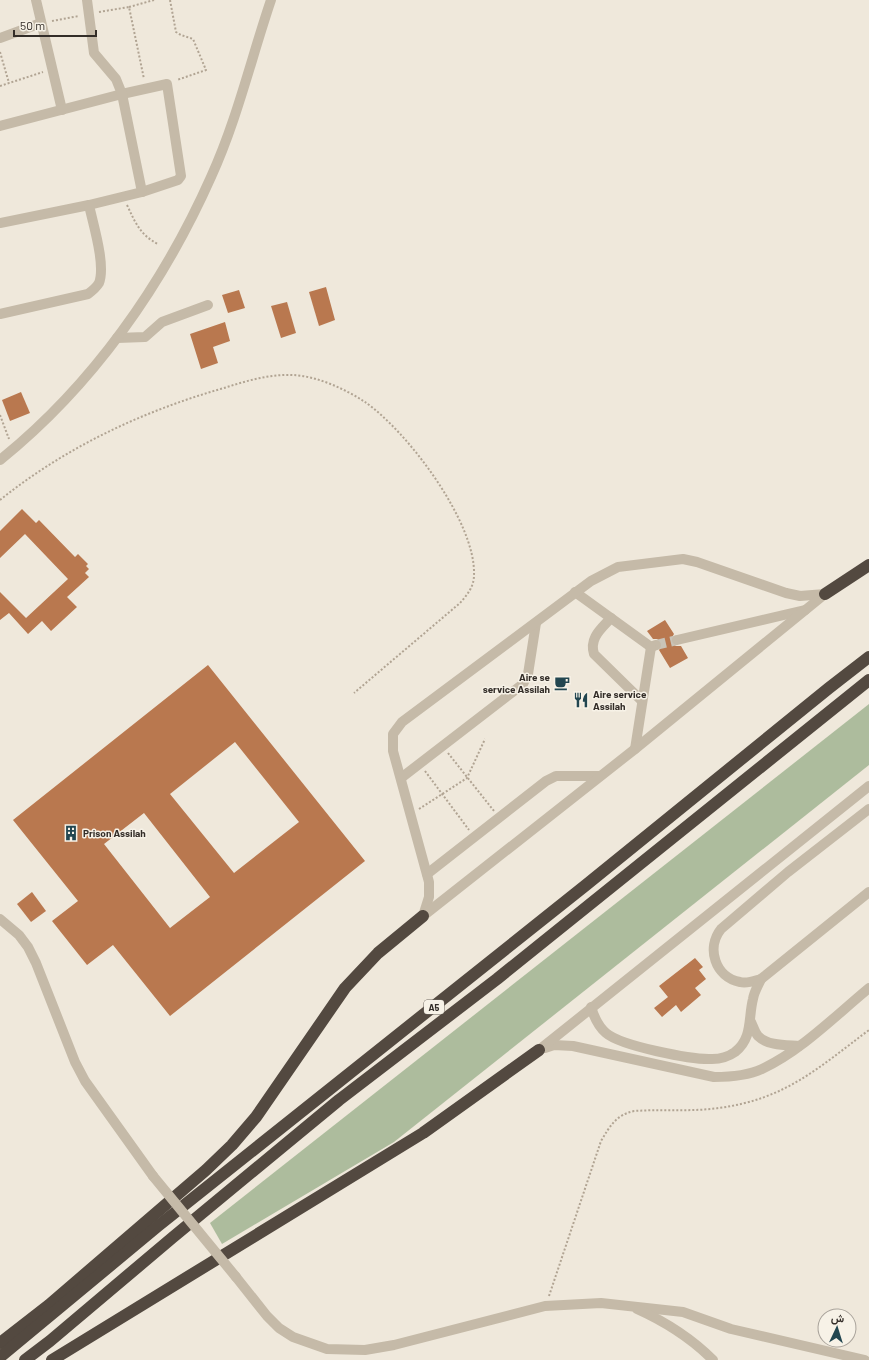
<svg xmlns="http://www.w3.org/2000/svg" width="869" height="1360" font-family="Barlow,Vazirmatn,sans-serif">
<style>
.green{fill:#adbc9d}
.building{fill:#b9784f;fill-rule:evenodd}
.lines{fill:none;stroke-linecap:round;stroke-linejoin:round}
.minor-tunnel{stroke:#c9c3b7;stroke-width:10;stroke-dasharray:10 5;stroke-linecap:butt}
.path{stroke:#b1a493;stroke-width:2;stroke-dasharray:2 2;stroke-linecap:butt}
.minor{stroke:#c5baa8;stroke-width:10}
.highway{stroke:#534940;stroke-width:12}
.minor-bridge{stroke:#c5baa8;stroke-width:10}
.labels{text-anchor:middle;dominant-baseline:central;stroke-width:3;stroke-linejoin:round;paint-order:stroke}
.shield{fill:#f7f2e7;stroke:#6e6861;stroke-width:1}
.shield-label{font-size:9px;font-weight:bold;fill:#332d28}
.poi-label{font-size:10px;font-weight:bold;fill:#332d28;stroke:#f7f2e7;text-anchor:start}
</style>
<rect width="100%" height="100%" fill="#efe8db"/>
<path class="green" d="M869,704V765L394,1142L222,1244L210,1223Z"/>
<g class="building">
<path d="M326,287L335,320L319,326L309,292Z"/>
<path d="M239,290L245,308L228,313L222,295Z"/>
<path d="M287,302L296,333L281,338L271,306Z"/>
<path d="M225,322L230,341L213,347L218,363L201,369L190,334Z"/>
<path d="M21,392L30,413L10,421L2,400Z"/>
<path d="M22,509L36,523L39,520L75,557L78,554L88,564L86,566L89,569L85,573L89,577L67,597L77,607L51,631L42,621L28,634L9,613L0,620V592L26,618L68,579L25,534L0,558V531Z"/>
<path d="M665,620L674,634L671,639L672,644L676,646H681L688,658L670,668L659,650L662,646V642L657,639H653L647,631Z"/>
<path d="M208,665L365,861L170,1016L113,945L87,965L52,921L78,901L13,820ZM235,742L299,822L234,873L170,794ZM144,813L210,897L170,928L104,844Z"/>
<path d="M32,892L46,911L31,922L17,904Z"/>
<path d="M695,958L703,967L699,970L706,979L695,988L701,995L681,1012L676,1005L662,1017L654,1008L668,997L659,986Z"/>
</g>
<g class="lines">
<path class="minor-tunnel" d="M656,645L677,640"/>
<g class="path">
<path d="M170,0L176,32L181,35L193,39L206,70L177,80"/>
<path d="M129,7L154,0"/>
<path d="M99,12L129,7L144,79"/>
<path d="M52,21L79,16"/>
<path d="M0,52L9,83"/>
<path d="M0,86L43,72"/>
<path d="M127,205C135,222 140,235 158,244"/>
<path d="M0,415L9,439"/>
<path d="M0,500C66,447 143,411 224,388C246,381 269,374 293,375C317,376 345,389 365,402C407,431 476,522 474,575C474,587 467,595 460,603L354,693"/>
<path d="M448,753L494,811"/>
<path d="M425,771L469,830"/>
<path d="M419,809L467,778L485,739"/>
<path d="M549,1296L601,1141C610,1126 616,1115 634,1111C662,1109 691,1112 719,1108C786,1099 818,1068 869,1030"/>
</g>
<g class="minor">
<path d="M36,0L62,110"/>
<path d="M0,38L41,23"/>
<path d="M0,126L122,94L167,84L181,176L178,180L142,192"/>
<path d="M0,223L89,205"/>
<path d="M0,314L88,294C92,291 96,288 99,283C106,265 93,224 89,205L142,192L122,94L116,79L94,53L87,0"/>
<path d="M117,338L145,337L162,322L208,305"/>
<path d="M0,460C92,386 163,285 211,177C237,120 251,59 271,0"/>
<path d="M575,592L651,647L656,645"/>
<path d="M611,618C601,629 589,638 594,654L642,701"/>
<path d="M677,640L805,610"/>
<path d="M635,749L651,647"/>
<path d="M401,778L523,684L528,674L536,623"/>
<path d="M869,809L788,872L721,929C706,948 715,977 740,982C747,984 754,981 761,979L869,892"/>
<path d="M427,874L546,781L556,776H600"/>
<path d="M423,916L429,897V882L393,751V734L402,722L591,581L618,567L683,559L697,562L786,593L800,596L825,594"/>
<path d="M423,916L635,749L825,594"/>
<path d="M0,919L19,935L28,947L36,963L75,1062L85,1081L153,1176"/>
<path d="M591,1007C594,1017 599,1027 606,1033C621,1046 692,1060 712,1059C720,1059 728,1057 735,1052C753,1038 748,1018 753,999C754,992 758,986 761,979"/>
<path d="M751,1022C753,1026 755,1033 758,1036C768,1046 786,1045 799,1046"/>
<path d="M545,1048L554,1045L573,1046L714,1077C729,1077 747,1076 762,1069C802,1050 835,1016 869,988"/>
<path d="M539,1050L869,786"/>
<path d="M236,1277L267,1316L279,1328L293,1337L327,1349L365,1350L394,1345L545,1306L601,1303L683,1312L731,1329L865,1360"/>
<path d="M637,1309C666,1322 690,1337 713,1360"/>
</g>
<g class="highway">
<path d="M825,594L869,565"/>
<path d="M0,1343L49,1305L206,1170L232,1145L256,1117L345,988L378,953L423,916"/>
<path d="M0,1357L158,1226L586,885L829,688L869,657"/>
<path d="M25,1360L50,1341L172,1238L339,1100L497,979L869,680"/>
<path d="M52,1360L423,1133L539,1050"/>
</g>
<path class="minor-bridge" d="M153,1176L236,1277"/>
</g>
<defs>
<symbol id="cafe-bare" viewBox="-9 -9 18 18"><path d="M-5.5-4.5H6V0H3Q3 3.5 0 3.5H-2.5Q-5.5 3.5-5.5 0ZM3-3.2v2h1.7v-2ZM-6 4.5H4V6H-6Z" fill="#224650" stroke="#f7f2e7" stroke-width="2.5" paint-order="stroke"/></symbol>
<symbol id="restaurant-bare" viewBox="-9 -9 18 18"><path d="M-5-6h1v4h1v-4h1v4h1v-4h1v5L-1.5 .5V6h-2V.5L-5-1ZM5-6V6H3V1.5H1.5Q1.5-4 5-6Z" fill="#224650" stroke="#f7f2e7" stroke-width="2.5" paint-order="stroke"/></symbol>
<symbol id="building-bare" viewBox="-9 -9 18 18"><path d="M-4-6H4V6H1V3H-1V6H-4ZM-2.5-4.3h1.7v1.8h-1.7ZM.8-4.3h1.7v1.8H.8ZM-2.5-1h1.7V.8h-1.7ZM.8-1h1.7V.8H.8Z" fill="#224650" stroke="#f7f2e7" stroke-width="2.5" paint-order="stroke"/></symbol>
</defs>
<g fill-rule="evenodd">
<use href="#cafe-bare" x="551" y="672" width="22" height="22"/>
<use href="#restaurant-bare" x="570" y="689" width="22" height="22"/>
<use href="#building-bare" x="60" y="822" width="22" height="22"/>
</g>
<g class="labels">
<rect class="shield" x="424" y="1000" width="20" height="14" rx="3"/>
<g class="shield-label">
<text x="434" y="1007">A5</text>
</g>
<g class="poi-label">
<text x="550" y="677" text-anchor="end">Aire se<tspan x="550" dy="12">service Assilah</tspan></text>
<text x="593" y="694">Aire service<tspan x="593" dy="12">Assilah</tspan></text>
<text x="83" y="833">Prison Assilah</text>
</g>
</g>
<g transform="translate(837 1328) rotate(4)"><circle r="19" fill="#f7f2e7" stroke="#a9a39b"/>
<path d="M0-3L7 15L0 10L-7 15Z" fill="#224650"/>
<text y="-6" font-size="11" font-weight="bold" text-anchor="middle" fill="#332d28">ش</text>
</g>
<path d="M14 30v6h82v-6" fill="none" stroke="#332d28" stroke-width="2"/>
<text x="20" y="30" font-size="12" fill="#332d28" stroke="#f7f2e7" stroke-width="3" paint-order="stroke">50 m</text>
</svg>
